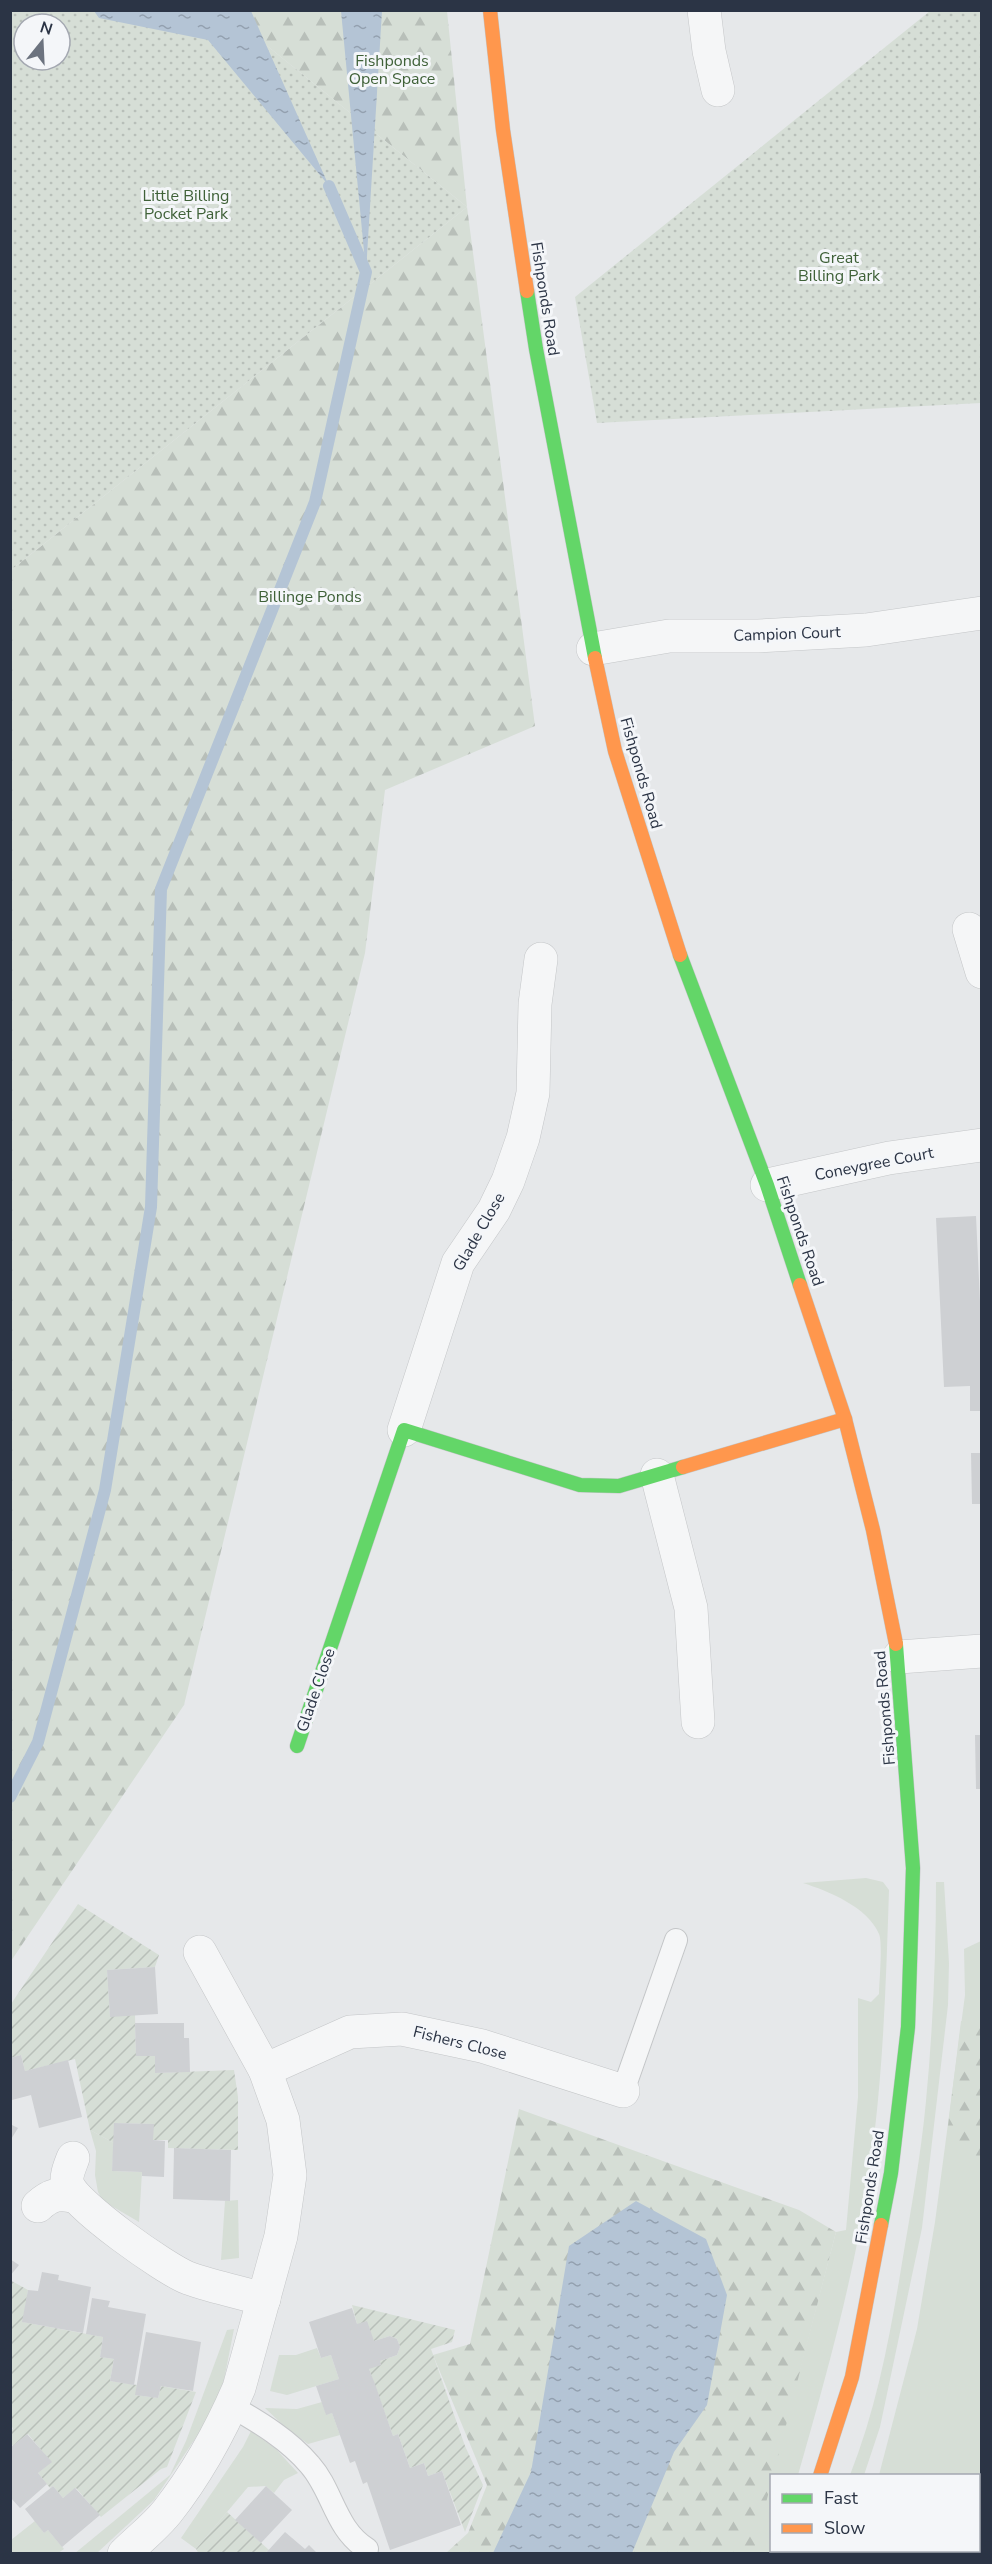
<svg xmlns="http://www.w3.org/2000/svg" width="992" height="2564" font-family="'Nunito Sans',sans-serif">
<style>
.grass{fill:#d6ded6}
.forest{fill:url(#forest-firs)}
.park{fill:url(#park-dots);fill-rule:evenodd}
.garden{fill:url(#garden-furrows)}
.water{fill:url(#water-ripples)}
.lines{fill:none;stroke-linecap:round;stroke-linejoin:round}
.stream{stroke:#b4c4d5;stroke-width:12}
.building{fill:#ced0d3}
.lane-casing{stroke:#c4c6c8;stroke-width:24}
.street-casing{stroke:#c4c6c8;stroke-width:34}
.fast-casing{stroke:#c4c6c8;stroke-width:15}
.slow-casing{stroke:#c4c6c8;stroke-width:15}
.lane{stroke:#f5f6f7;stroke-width:22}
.street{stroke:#f5f6f7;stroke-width:33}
.fast{stroke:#63d668;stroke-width:14}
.slow{stroke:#ff974d;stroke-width:14}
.labels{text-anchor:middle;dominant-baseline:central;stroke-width:6;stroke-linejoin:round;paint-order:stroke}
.park-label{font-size:16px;fill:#3f6138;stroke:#f4f6f9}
.street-label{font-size:16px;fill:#2b3445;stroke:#f4f6f9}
</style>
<defs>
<pattern id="forest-firs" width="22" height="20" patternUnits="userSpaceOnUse" patternTransform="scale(1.5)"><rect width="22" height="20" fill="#d6ded6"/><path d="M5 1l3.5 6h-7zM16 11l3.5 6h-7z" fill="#b8bfb9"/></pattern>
<pattern id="park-dots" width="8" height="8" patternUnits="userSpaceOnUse" patternTransform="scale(1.5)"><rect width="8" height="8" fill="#d6ded6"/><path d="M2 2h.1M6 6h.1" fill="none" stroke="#b8bfb9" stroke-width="1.8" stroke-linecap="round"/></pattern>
<pattern id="garden-furrows" width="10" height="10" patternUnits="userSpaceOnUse" patternTransform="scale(1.5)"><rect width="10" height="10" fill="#d6ded6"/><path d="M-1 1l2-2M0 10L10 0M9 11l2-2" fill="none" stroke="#b8bfb9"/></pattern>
<pattern id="water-ripples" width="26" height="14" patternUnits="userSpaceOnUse" patternTransform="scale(1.5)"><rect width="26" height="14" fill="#b4c4d5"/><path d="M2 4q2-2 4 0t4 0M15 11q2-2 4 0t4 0" fill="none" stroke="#93a0af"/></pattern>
</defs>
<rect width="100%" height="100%" fill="#e6e8ea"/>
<g class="grass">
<path d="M866,1878L883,1882L889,1890C886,1985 883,2081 869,2175C854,2277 826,2377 798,2475L772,2476L836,2232L846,2230L858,2097V1998L871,2002L879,1994C879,1982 883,1943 879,1934C868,1907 828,1891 803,1883Z"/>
<path d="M936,1882H944L949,1963L948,2005L922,2228L880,2427L864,2475H850C877,2407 890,2336 902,2263C911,2209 921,2155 926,2101C933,2028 936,1955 936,1882Z"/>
<path d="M981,1941V2553L861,2554V2550H978V2476L879,2475L917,2329L935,2222L965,1995L964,1949Z"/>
<path d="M90,2130L114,2143L112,2171L142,2172L139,2222L103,2201L98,2192L95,2175L96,2151Z"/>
<path d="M238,2200L239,2258L221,2260L225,2201Z"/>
<path d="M234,2329L223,2385L209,2418L154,2500L97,2553L74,2554L170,2475L186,2441L227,2330Z"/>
<path d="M317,2348L321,2358L331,2355L339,2379L287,2395L270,2391L279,2355H296Z"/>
<path d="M322,2402L326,2414L332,2413L340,2435L308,2444L284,2426L265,2408L297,2409Z"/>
<path d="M251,2431L276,2449L298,2473L284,2480L274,2493L266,2486L248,2487L196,2549L181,2538L243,2447Z"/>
<path d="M771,2477L772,2550L770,2553L751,2554Z"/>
<path d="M35,2521L44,2533L48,2530L64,2549L58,2553L11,2554V2540Z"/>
</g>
<g class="forest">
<path d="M224,11H447L467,207L535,726L385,790L365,953L184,1705L11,1961V570L467,207Z"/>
<path d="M961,2021H981V2169L970,2168L948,2126Z"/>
<path d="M519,2109L799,2210L836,2232L753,2553H446L468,2533L487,2485L433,2355L470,2344Z"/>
</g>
<g class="park">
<path d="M11,11H224L467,207L11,570ZM24,24H60V60H24Z"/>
<path d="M930,11H981V403L597,423L575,297Z"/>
</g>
<g class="garden">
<path d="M78,1904L159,1955L155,1967L107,1970L110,2016L135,2015L136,2056H155V2073L234,2070L238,2097V2150L168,2148V2140H153V2124L114,2123V2143L90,2130L75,2059L25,2071L21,2055L11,2058V2004Z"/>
<path d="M10,2280L28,2290L23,2322L103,2337L100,2357L114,2359L110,2381L137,2385L136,2395L158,2398L161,2386L196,2392L167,2467L161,2469L101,2517L76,2488L63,2498L53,2486L50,2488L38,2473L51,2462L28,2434L13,2446L11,2444V2432L13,2428L10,2426Z"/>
<path d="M352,2305L455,2330L452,2342L431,2349L465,2446L483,2485L465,2532L442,2471L428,2476L424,2463L410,2468L398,2434L393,2436L369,2369L380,2361L397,2355L400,2347L397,2339L390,2336L374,2341L357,2324Z"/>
<path d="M227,2512L269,2550L265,2553L199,2554L196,2549Z"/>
</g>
<g class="water">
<path d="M94,11H251L329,186L208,40L99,18Z"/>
<path d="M341,11H382L366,272Z"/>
<path d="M636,2201L706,2239L727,2295L707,2405L674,2452L632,2553H493L531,2472L569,2246Z"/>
</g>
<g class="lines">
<path class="stream" d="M10,1797L38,1742L105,1490L151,1207L161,889L315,502L366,272L329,186"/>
</g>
<g class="building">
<path d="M976,1216L982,1344V1411H970V1386L944,1387L936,1218Z"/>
<path d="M971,1453H982V1504H972Z"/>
<path d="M975,1735H982V1789H976Z"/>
<path d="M155,1967L158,2014L110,2017L107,1970Z"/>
<path d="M135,2023H184V2038H189L190,2072L155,2073V2056H136Z"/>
<path d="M21,2055L25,2071L68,2060L82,2117L39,2128L31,2095L12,2100L10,2058Z"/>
<path d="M114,2123L154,2124L153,2140L165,2141L164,2177L142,2176V2172L112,2171Z"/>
<path d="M10,2124L18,2128L10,2141Z"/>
<path d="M174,2148L231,2150L230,2201L173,2199Z"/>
<path d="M10,2259L19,2265L10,2276Z"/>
<path d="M42,2272L59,2275L58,2280L91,2287L83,2333L22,2322L28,2290L38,2291Z"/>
<path d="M92,2298L110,2301L108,2307L146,2314L134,2385L110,2381L114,2359L100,2357L103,2337L86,2334Z"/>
<path d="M352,2308L357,2324L367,2321L374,2341L390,2336L397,2339L400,2347L397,2355L380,2361L381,2365L369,2369L375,2384L393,2436L398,2434L410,2468L424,2463L428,2476L442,2471L461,2525L390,2550L367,2482L363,2484L355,2461L350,2463L332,2413L326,2415L316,2386L339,2379L331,2355L321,2358L309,2322Z"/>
<path d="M146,2332L201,2342L193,2391L161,2386L158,2398L135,2395Z"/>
<path d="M27,2434L52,2462L38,2473L47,2484L20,2508L10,2497V2448Z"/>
<path d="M53,2486L63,2498L75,2488L100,2515L62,2547L48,2530L44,2533L25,2509Z"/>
<path d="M266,2486L292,2510L261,2543L235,2520Z"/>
<path d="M285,2532L305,2549L309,2545L318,2554H265Z"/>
</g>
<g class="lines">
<defs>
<g id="lane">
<path d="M623,2091L676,1940"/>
<path d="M231,2406C259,2422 289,2440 310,2465C333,2491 335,2529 367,2549"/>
</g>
<g id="street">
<path d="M704,10L709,51L718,90"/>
<path d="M593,649L669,636H758L866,630L982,613"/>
<path d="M969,929L982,972"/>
<path d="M767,1185L889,1158L982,1145"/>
<path d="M404,1430L458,1263L494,1210L508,1181L523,1138L533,1093L535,1004L541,959"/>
<path d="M657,1475L691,1608L698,1722"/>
<path d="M899,1657L982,1651"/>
<path d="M265,2070L350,2032L402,2029L482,2046L623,2091"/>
<path d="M73,2158C70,2166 65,2177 68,2185C76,2206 165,2269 188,2278C213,2287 239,2292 264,2299"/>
<path d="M38,2206C50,2195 59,2192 76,2197"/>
<path d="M124,2554C138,2540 155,2527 167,2512C197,2474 220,2432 239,2388L281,2236L290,2175L283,2120L265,2070L200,1952"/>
</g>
<g id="fast">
<path d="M527,291L536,349L595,658"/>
<path d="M680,955L767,1185L800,1285"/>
<path d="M297,1746L404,1430L580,1485L619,1486L683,1467"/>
<path d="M881,2225L891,2173L908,2027L913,1868L896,1644"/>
</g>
<g id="slow">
<path d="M490,10L503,130L527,291"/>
<path d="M595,658L615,751L680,955"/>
<path d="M800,1285L845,1419L873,1530L896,1644"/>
<path d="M683,1467L845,1419"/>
<path d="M820,2476L852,2377L881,2225"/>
<path d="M794,2554L795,2550"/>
</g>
</defs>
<use href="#lane" class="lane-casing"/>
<use href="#street" class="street-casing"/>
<use href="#fast" class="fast-casing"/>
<use href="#slow" class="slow-casing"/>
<use href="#lane" class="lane"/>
<use href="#street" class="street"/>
<use href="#fast" class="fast"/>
<use href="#slow" class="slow"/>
</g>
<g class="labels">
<g class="park-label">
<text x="392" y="61">Fishponds<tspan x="392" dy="18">Open Space</tspan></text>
<text x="186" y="196">Little Billing<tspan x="186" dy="18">Pocket Park</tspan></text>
<text x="839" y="258">Great<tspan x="839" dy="18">Billing Park</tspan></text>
<text x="310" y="597">Billinge Ponds</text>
</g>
<g class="street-label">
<text transform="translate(545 299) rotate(81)">Fishponds Road</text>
<text transform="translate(787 634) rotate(-2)">Campion Court</text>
<text transform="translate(641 773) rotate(74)">Fishponds Road</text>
<text transform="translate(874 1164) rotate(-11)">Coneygree Court</text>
<text transform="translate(800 1231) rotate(71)">Fishponds Road</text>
<text transform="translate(479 1232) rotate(-60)">Glade Close</text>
<text transform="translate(316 1690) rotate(-71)">Glade Close</text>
<text transform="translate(885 1708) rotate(-95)">Fishponds Road</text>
<text transform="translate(460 2043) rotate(14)">Fishers Close</text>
<text transform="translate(870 2187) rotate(-81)">Fishponds Road</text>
</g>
</g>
<rect width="992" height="2564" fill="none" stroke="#2b3445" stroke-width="24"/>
<rect x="770" y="2474" width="210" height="78" fill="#f4f6f9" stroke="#a4a8b1" stroke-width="1.5"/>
<rect x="782" y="2494" width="30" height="9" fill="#63d668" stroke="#a4a8b1" stroke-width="1.5"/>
<text x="824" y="2504" font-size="18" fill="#2b3445">Fast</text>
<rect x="782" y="2524" width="30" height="9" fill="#ff974d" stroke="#a4a8b1" stroke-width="1.5"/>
<text x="824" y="2534" font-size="18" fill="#2b3445">Slow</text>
<g transform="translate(42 42) rotate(18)"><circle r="28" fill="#f4f6f9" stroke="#a4a8b1" stroke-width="1.5"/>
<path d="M0-4.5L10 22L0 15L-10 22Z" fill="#6c737f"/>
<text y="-9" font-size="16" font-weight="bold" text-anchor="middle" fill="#2b3445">N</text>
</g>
</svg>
